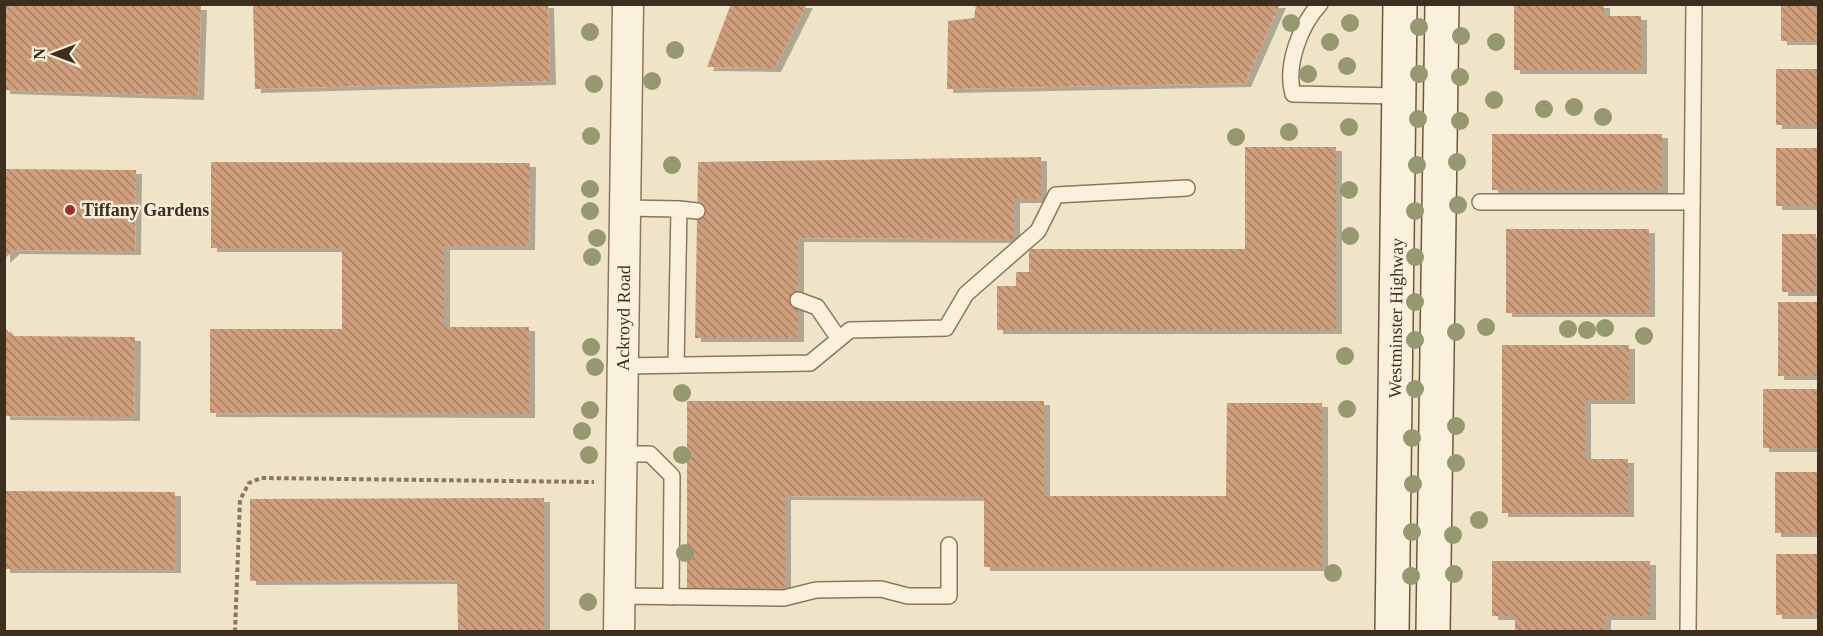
<svg xmlns="http://www.w3.org/2000/svg" width="1823" height="636" font-family="'Times New Roman',serif">
<style>
.building{fill:url(#building-back-hatch);filter:url(#shadow)}
.lines{fill:none;stroke-linecap:round;stroke-linejoin:round}
.service-casing{stroke:#8d765c;stroke-width:18}
.minor-casing{stroke:#8d765c;stroke-width:33}
.secondary-casing{stroke:#6f573f;stroke-width:36}
.path{stroke:#8d765c;stroke-width:4;stroke-dasharray:4.5 3;stroke-linecap:butt}
.service{stroke:#faf1dc;stroke-width:15}
.minor{stroke:#faf1dc;stroke-width:30}
.secondary{stroke:#faf1dc;stroke-width:33}
.tree{fill:#96986f}
.poi-dot{fill:#9e2a2b;stroke:#f7eed8;stroke-width:2}
.labels{text-anchor:middle;dominant-baseline:central;stroke-width:5;stroke-linejoin:round;paint-order:stroke}
.poi-label{font-size:18px;font-weight:bold;fill:#3d2e20;stroke:#f7eed8;text-anchor:start}
.street-label{font-size:18px;fill:#3d2e20;stroke:#f7eed8}
</style>
<defs>
<pattern id="building-back-hatch" width="6" height="6" patternUnits="userSpaceOnUse" patternTransform="scale(1.5)"><rect width="6" height="6" fill="#cf9f7d"/><path d="M-1 5l2 2M0 0l6 6M5-1l2 2" fill="none" stroke="#a98266"/></pattern>
<filter id="shadow"><feDropShadow dx="6" dy="4" stdDeviation="0" flood-color="#0004"/></filter>
</defs>
<rect width="100%" height="100%" fill="#f0e4c8"/>
<g class="building">
<path d="M4,4L201,6L198,96L4,90Z"/>
<path d="M253,4H548L550,81L255,89Z"/>
<path d="M731,4H807L775,68L707,67Z"/>
<path d="M976,4L1046,5L1280,4L1245,83L947,89L948,21L974,18Z"/>
<path d="M1514,4H1604V16H1641V70H1514Z"/>
<rect x="1781" y="4" width="37" height="37"/>
<rect x="1776" y="69" width="42" height="56"/>
<rect x="1492" y="134" width="170" height="56"/>
<path d="M1245,147H1336V330H997V286H1016V272H1029V249H1245Z"/>
<rect x="1776" y="148" width="42" height="58"/>
<path d="M1041,157V199H1014V239L798,238V338H695L698,162Z"/>
<path d="M211,162L530,163L529,246H444V327H529V414L210,413V329H342V248H211Z"/>
<path d="M4,169L136,170L135,251L14,250L4,259Z"/>
<rect x="1506" y="229" width="143" height="84"/>
<rect x="1782" y="234" width="34" height="58"/>
<rect x="1778" y="302" width="40" height="74"/>
<path d="M4,327L12,336L135,337L134,417L4,416Z"/>
<path d="M1502,345H1629V400H1585V459H1628V513H1502Z"/>
<rect x="1763" y="389" width="55" height="59"/>
<path d="M687,401H1044V496H1226L1227,403H1322V567H984V497L785,496V588H687Z"/>
<rect x="1775" y="472" width="43" height="61"/>
<path d="M4,491L175,492V569H4Z"/>
<path d="M544,498V632H458L457,580L250,581V499Z"/>
<rect x="1776" y="554" width="42" height="61"/>
<path d="M1492,561H1650V616H1605V632H1515V616H1492Z"/>
</g>
<g class="lines">
<defs>
<g id="service">
<path d="M1320,4C1300,25 1285,66 1293,94L1399,96"/>
<path d="M1480,202H1692"/>
<path d="M626,208L679,209L676,365"/>
<path d="M679,209L697,211"/>
<path d="M798,300L817,307L839,339"/>
<path d="M623,366L810,363L850,330L946,328L966,294L1038,231L1056,195L1187,188"/>
<path d="M622,454H650L672,476L671,597"/>
<path d="M620,596L784,598L816,590L881,589L908,596H949V545"/>
<path d="M1688,632L1694,4"/>
</g>
<g id="minor">
<path id="s1" d="M619,632L628,4"/>
</g>
<g id="secondary">
<path id="s2" d="M1392,632L1400,4"/>
<path d="M1433,632L1442,4"/>
</g>
</defs>
<use href="#service" class="service-casing"/>
<use href="#minor" class="minor-casing"/>
<use href="#secondary" class="secondary-casing"/>
<path class="path" d="M235,632L240,500L249,483L261,478L594,482"/>
<use href="#service" class="service"/>
<use href="#minor" class="minor"/>
<use href="#secondary" class="secondary"/>
</g>
<g class="tree">
<circle cx="1291" cy="23" r="9"/>
<circle cx="1350" cy="23" r="9"/>
<circle cx="1419" cy="27" r="9"/>
<circle cx="590" cy="32" r="9"/>
<circle cx="1461" cy="36" r="9"/>
<circle cx="1330" cy="42" r="9"/>
<circle cx="1496" cy="42" r="9"/>
<circle cx="675" cy="50" r="9"/>
<circle cx="1347" cy="66" r="9"/>
<circle cx="1308" cy="74" r="9"/>
<circle cx="1419" cy="74" r="9"/>
<circle cx="1460" cy="77" r="9"/>
<circle cx="652" cy="81" r="9"/>
<circle cx="594" cy="84" r="9"/>
<circle cx="1494" cy="100" r="9"/>
<circle cx="1574" cy="107" r="9"/>
<circle cx="1544" cy="109" r="9"/>
<circle cx="1603" cy="117" r="9"/>
<circle cx="1418" cy="119" r="9"/>
<circle cx="1460" cy="121" r="9"/>
<circle cx="1349" cy="127" r="9"/>
<circle cx="1289" cy="132" r="9"/>
<circle cx="591" cy="136" r="9"/>
<circle cx="1236" cy="137" r="9"/>
<circle cx="1457" cy="162" r="9"/>
<circle cx="672" cy="165" r="9"/>
<circle cx="1417" cy="165" r="9"/>
<circle cx="590" cy="189" r="9"/>
<circle cx="1349" cy="190" r="9"/>
<circle cx="1458" cy="205" r="9"/>
<circle cx="590" cy="211" r="9"/>
<circle cx="1415" cy="211" r="9"/>
<circle cx="1350" cy="236" r="9"/>
<circle cx="597" cy="238" r="9"/>
<circle cx="592" cy="257" r="9"/>
<circle cx="1415" cy="257" r="9"/>
<circle cx="1415" cy="302" r="9"/>
<circle cx="1486" cy="327" r="9"/>
<circle cx="1605" cy="328" r="9"/>
<circle cx="1568" cy="329" r="9"/>
<circle cx="1587" cy="330" r="9"/>
<circle cx="1456" cy="332" r="9"/>
<circle cx="1644" cy="336" r="9"/>
<circle cx="1415" cy="340" r="9"/>
<circle cx="591" cy="347" r="9"/>
<circle cx="1345" cy="356" r="9"/>
<circle cx="595" cy="367" r="9"/>
<circle cx="1415" cy="389" r="9"/>
<circle cx="682" cy="393" r="9"/>
<circle cx="1347" cy="409" r="9"/>
<circle cx="590" cy="410" r="9"/>
<circle cx="1456" cy="426" r="9"/>
<circle cx="582" cy="431" r="9"/>
<circle cx="1412" cy="438" r="9"/>
<circle cx="589" cy="455" r="9"/>
<circle cx="682" cy="455" r="9"/>
<circle cx="1456" cy="463" r="9"/>
<circle cx="1413" cy="484" r="9"/>
<circle cx="1479" cy="520" r="9"/>
<circle cx="1412" cy="532" r="9"/>
<circle cx="1453" cy="535" r="9"/>
<circle cx="685" cy="553" r="9"/>
<circle cx="1333" cy="573" r="9"/>
<circle cx="1454" cy="574" r="9"/>
<circle cx="1411" cy="576" r="9"/>
<circle cx="588" cy="602" r="9"/>
</g>
<circle class="poi-dot" cx="70" cy="210" r="6"/>
<g class="labels">
<g class="poi-label">
<text x="82" y="210">Tiffany Gardens</text>
</g>
<g class="street-label">
<text stroke="none"><textPath href="#s1" startOffset="314">Ackroyd Road</textPath></text>
<text stroke="none"><textPath href="#s2" startOffset="314">Westminster Highway</textPath></text>
</g>
</g>
<rect width="1823" height="636" fill="none" stroke="#3d2e20" stroke-width="12"/>
<g transform="translate(54 54) rotate(270)" stroke="#f7eed8" stroke-width="4.5" paint-order="stroke">
<path d="M0-4.5L10 22L0 15L-10 22Z" fill="#3d2e20"/>
<text y="-9" font-size="16" font-weight="bold" text-anchor="middle" fill="#3d2e20">N</text>
</g>
</svg>
